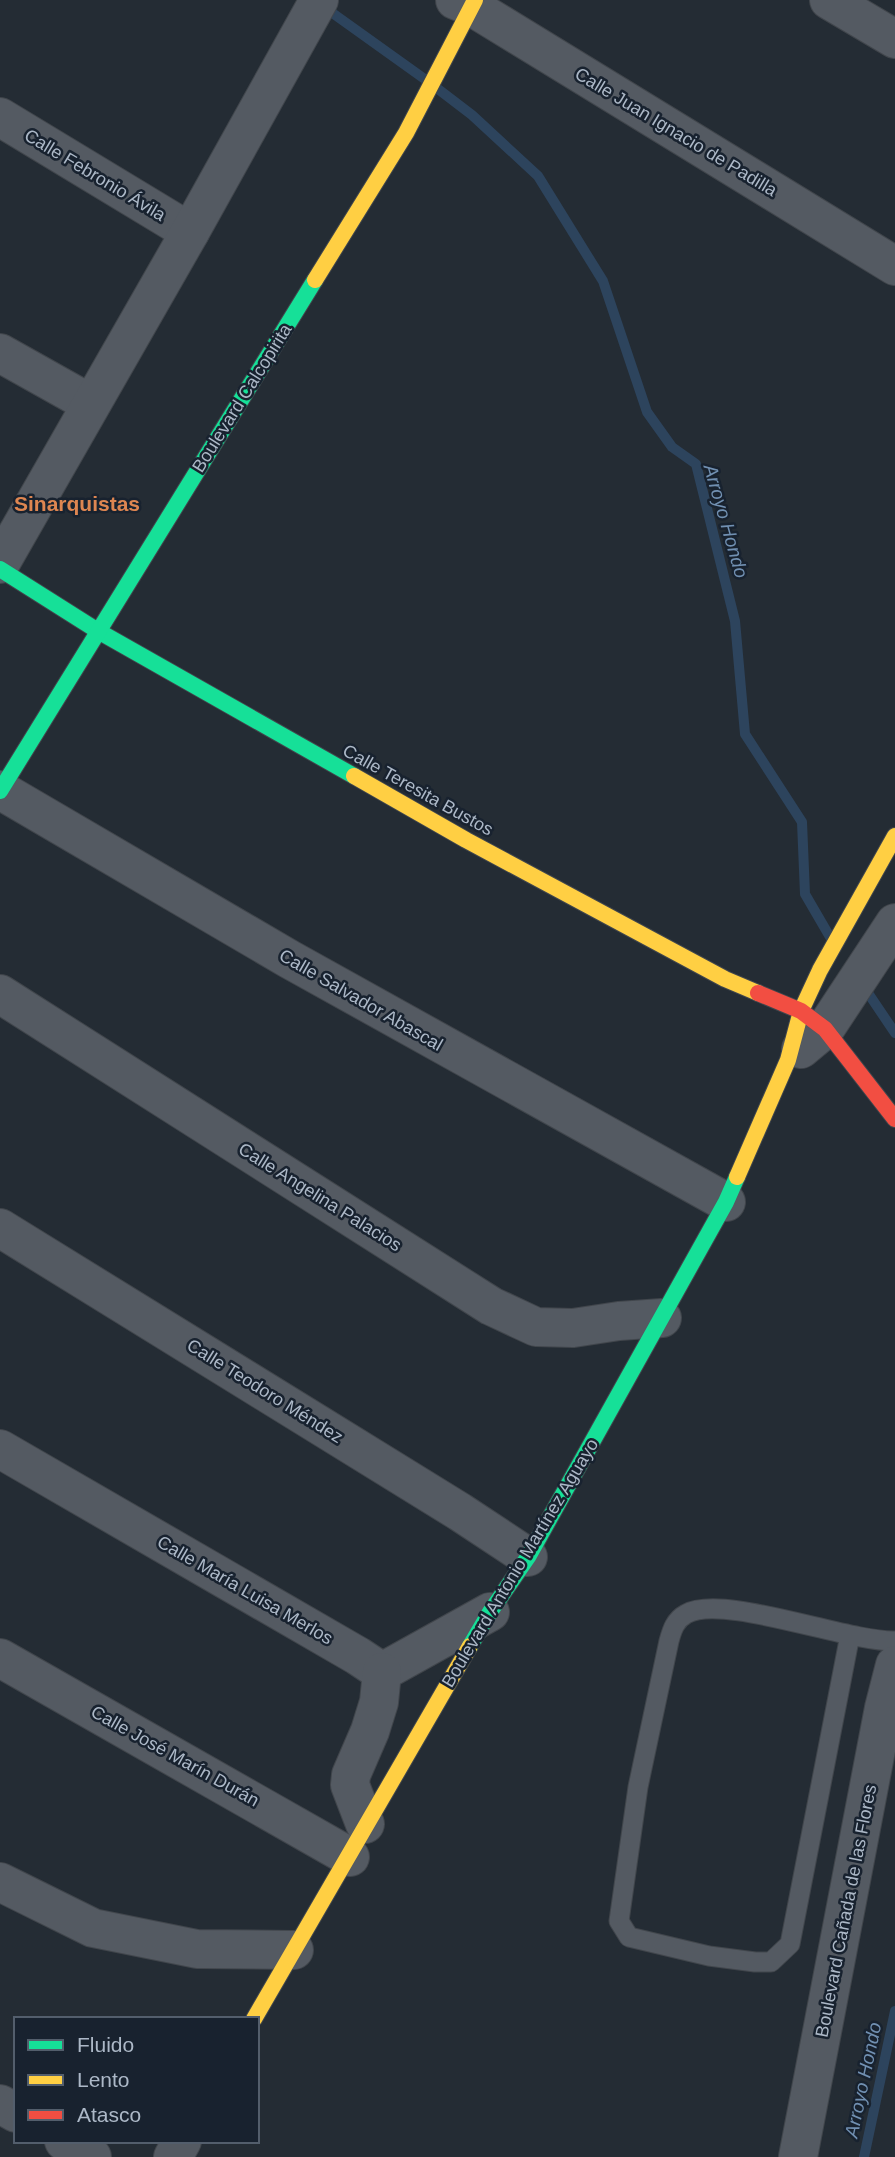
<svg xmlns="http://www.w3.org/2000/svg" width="895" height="2157" font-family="Helvetica,sans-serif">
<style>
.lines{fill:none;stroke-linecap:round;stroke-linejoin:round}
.stream{stroke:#2d445d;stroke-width:10}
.lane-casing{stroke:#41464c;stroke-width:21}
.street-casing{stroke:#41464c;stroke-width:40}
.fast-casing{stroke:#41464c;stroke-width:18}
.slow-casing{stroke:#41464c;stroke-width:18}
.jam-casing{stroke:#41464c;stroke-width:18}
.lane{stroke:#545a62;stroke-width:19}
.street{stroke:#545a62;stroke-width:38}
.fast{stroke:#16e098;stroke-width:16}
.slow{stroke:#ffcf43;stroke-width:16}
.jam{stroke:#f24e42;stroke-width:16}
.labels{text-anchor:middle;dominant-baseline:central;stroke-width:5;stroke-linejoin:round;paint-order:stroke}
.street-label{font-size:18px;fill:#acb8c7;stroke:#18222f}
.water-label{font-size:19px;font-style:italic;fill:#7190b2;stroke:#18222f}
.quarter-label{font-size:21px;font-weight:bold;fill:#de8651;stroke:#18222f}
</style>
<rect width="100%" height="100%" fill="#242c34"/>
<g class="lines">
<g class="stream">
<path d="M324,7L426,80"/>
<path d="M438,89L472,115L538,176L603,281L647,412L672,447L696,464L735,621L745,734L802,822L805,894L830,937"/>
<path d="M864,987L895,1033"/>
<path d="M864,2157L895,2011"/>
</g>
<defs>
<path id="lane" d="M850,1635L790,1944L771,1962H755L709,1956L629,1937L619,1921L638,1787L669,1641C672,1630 675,1620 686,1614C722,1593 847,1642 895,1641"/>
<g id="street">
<path d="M455,0L472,7L895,266"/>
<path d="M829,0L895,39"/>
<path d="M0,117L190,232"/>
<path d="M0,353L91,404"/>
<path d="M0,564L190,232L319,0"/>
<path d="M0,790L289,959L726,1202"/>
<path d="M0,994L491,1306L536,1327L573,1328L619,1321L662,1318"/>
<path d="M801,1049L825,1029L895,923"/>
<path d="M0,1228L460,1512L528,1557"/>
<path d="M0,1449L358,1656L382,1672L490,1612"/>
<path d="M0,1658L350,1857"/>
<path d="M365,1824L350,1785L351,1775L370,1731L379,1702L382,1672"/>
<path d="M0,1882L93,1928L197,1949L294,1950"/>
<path d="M0,2104L16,2113"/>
<path d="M64,2141L92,2157"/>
<path d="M173,2157L182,2141"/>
<path d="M798,2157L884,1708L895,1665"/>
</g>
<g id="fast">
<path d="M0,569L98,631L354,776"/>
<path d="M0,791L315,280"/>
<path d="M470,1646L490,1612L528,1557L726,1202L737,1177"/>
</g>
<g id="slow">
<path d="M315,280L406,133L475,0"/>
<path d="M354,776L466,840L725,979L758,993"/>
<path d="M737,1177L788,1060L801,1011L820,970L895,836"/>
<path d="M254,2019C327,1895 397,1770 470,1646"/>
</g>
<path id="jam" d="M758,993L801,1011L825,1029L895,1119"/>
</defs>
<use href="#lane" class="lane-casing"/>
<use href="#street" class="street-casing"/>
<use href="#fast" class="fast-casing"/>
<use href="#slow" class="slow-casing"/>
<use href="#jam" class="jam-casing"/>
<use href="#lane" class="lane"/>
<use href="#street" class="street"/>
<use href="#fast" class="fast"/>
<use href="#slow" class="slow"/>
<use href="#jam" class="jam"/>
</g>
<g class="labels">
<g class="street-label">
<text transform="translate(676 132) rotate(31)">Calle Juan Ignacio de Padilla</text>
<text transform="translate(95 175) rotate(31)">Calle Febronio Ávila</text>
<text transform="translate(242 398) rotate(-58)">Boulevard Calcopirita</text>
<text transform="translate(418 790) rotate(29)">Calle Teresita Bustos</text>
<text transform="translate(361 1000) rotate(30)">Calle Salvador Abascal</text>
<text transform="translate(320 1197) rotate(32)">Calle Angelina Palacios</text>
<text transform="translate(265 1391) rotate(32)">Calle Teodoro Méndez</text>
<text transform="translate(520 1563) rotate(-59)">Boulevard Antonio Martínez Aguayo</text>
<text transform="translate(245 1590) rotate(30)">Calle María Luisa Merlos</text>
<text transform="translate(175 1756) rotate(29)">Calle José Marín Durán</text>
<text transform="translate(846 1911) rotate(-79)">Boulevard Cañada de las Flores</text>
</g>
<g class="water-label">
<text transform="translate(726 521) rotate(74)">Arroyo Hondo</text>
<text transform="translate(863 2080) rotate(-78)">Arroyo Hondo</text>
</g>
<g class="quarter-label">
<text x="77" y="503">Sinarquistas</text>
</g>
</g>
<rect x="14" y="2017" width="245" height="126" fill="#18222f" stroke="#535e6c" stroke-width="2"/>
<rect x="28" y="2040" width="35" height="10" fill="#16e098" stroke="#535e6c" stroke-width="2"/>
<text x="77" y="2052" font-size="21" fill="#acb8c7">Fluido</text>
<rect x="28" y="2075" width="35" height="10" fill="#ffcf43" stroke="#535e6c" stroke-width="2"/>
<text x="77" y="2087" font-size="21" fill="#acb8c7">Lento</text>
<rect x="28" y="2110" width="35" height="10" fill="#f24e42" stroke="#535e6c" stroke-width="2"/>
<text x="77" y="2122" font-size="21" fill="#acb8c7">Atasco</text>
</svg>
